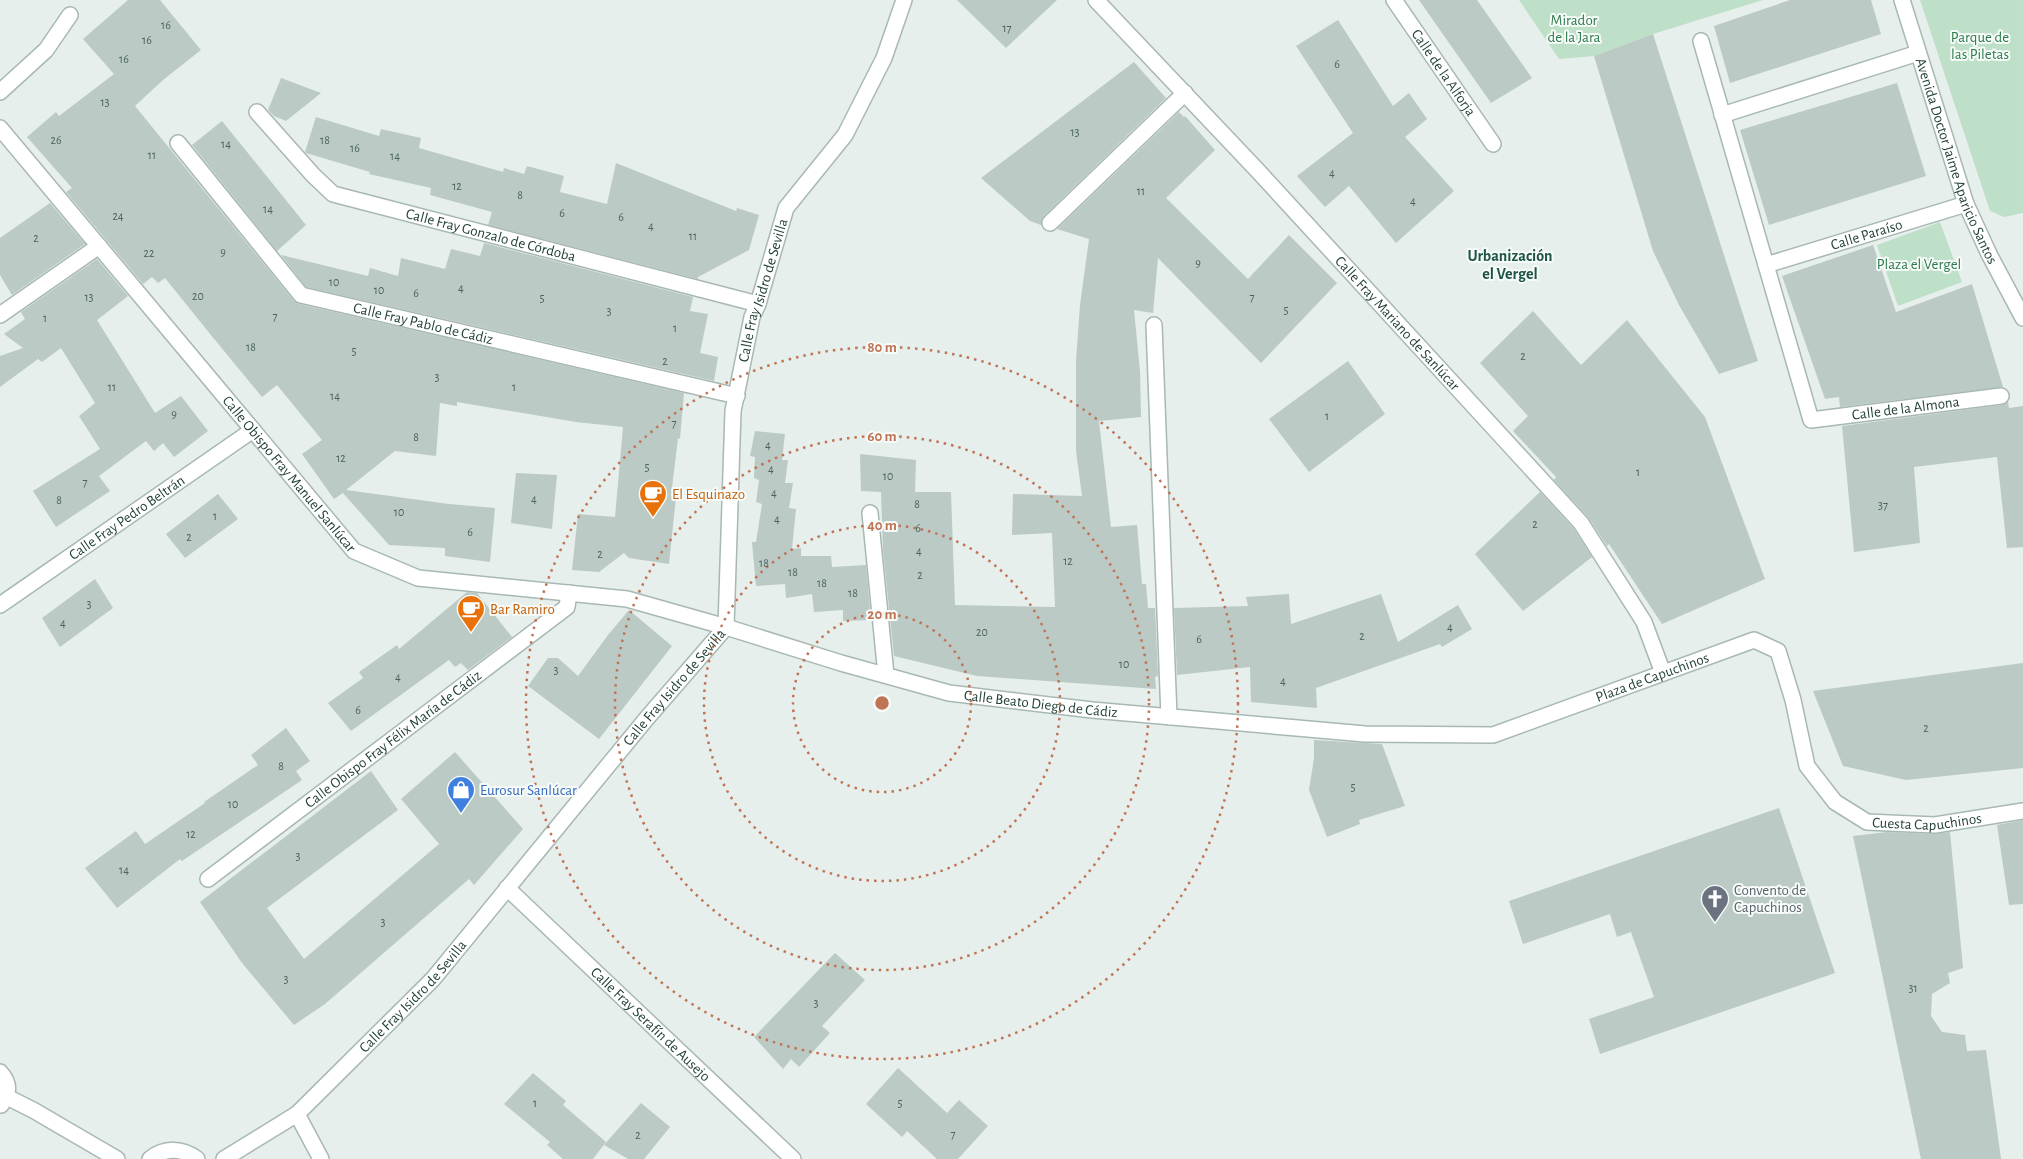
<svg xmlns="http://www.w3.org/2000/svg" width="2023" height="1159" font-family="'Alegreya Sans',sans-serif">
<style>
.green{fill:#bfe0c8}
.building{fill:#bbcac4}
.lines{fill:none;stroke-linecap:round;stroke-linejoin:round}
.minor-casing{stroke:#a8b8b2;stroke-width:18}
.minor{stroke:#fff;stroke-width:15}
.ring{fill:none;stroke:#c07456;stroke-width:2.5;stroke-dasharray:2.5 5}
.labels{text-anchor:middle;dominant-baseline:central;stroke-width:4;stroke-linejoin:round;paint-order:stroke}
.number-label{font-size:12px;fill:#4a645c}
.park-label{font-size:15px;fill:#2d7a4b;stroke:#f7fbf9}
.street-label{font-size:15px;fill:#24423a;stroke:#f7fbf9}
.food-label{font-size:15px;fill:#c56008;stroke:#f7fbf9;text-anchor:start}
.shop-label{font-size:15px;fill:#366cbe;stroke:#f7fbf9;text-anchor:start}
.worship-label{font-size:15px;fill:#5b616d;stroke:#f7fbf9;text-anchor:start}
.neighbourhood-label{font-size:16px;font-weight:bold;fill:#1f5548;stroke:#f7fbf9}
.centre{fill:#c07456;stroke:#f7fbf9;stroke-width:2.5}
.ring-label{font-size:15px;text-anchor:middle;font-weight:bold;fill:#c07456;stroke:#f7fbf9;stroke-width:4;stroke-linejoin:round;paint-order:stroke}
</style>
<rect width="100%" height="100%" fill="#e6efeb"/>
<g class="green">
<path d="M1519,0H1763L1653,34L1594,56L1559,59Z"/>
<path d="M1920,0H2023V213L2004,217L1990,211Z"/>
<path d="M1940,222L1962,282L1898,306L1877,245Z"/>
</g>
<g class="building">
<path d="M128,0H160L201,50L163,80L135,106L294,301L299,304L684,393L680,439L678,438L671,496L676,497L669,564L629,558L624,553L599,572L572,570L578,514L615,517L623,427L576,422L457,402V406L440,403L436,456L395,451L346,490L449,504L495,508L490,562L445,556V548L389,545L343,493L334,499L302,454L322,440L277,385L262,397L215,340L165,278L158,283L152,277L143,284L66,192L72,188L27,137L56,112L59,116L114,74L83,39Z"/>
<path d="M957,0H1057L1006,48Z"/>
<path d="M1419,0H1477L1532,78L1491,103Z"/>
<path d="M1790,0H1871L1881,34L1730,83L1714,26Z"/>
<path d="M1338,20L1393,106L1409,93L1427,119L1405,137L1454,191L1396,243L1349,186L1325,207L1297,176L1353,133L1296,46Z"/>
<path d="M1653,34L1758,361L1719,374L1679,305L1653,251L1594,56Z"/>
<path d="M1134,62L1166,98L1044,216L1041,225L1030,221L981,178Z"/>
<path d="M281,78L321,93L286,121L274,116L268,110Z"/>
<path d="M1897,83L1926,176L1769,225L1740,130Z"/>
<path d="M1179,112L1184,117L1185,116L1215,150L1166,198L1248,279L1289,235L1337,283L1261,363L1158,258L1153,313L1134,310L1140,371L1141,417L1099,421L1111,527L1137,525L1142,584H1146L1148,608H1155L1158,676L1155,677L1156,689L977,676L894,656L883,550L881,492L861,491L860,454L916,460L915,492H951L955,605L1055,607L1052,533L1012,535L1013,494L1082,496L1076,451V361L1080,305L1089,239L1057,229Z"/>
<path d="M316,117L379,136L381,129L421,138L419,148L503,172L504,168L524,174L527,166L564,176L560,192L607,204L616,163L736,211L737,208L759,215L749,250L698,277V279L488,225L492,212L430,195L431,188L369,174L370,172L306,153L305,152Z"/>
<path d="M222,121L306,225L277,251L192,145Z"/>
<path d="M50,203L85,244L12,295L0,275V238Z"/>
<path d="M484,243L693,297L690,311L708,314L700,353L718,357L714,381L306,287L281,255L368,276L370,268L398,276L401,258L445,269L451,249L480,256Z"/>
<path d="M1873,245L1896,312L1972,284L2003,387L1840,407L1839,397L1825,399L1782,276Z"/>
<path d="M97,259L128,296L97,320L155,413L181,396L208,431L174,457L163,443L154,451L146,441L99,476L110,491L56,527L33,491L100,449L79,416L95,403L61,348L42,362L38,359L0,387V356L23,348L4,334L25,319L21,312Z"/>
<path d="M1533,311L1581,365L1627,320L1705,417L1765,579L1662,624L1609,544L1607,546L1588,517L1554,480L1556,477L1513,431L1528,416L1480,363Z"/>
<path d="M1348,361L1385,414L1309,472L1269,419Z"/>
<path d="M2008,402L2009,408L2023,406V547L2007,548L1997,457L1914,467L1920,543L1854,552L1842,426L2002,405Z"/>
<path d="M755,431L785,434L782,460H788L785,483H793L789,508L796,509L792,549L801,548V556H831L832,567L866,565L871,620L843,621V610L814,612L812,594L786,598L785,584L756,586L752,542H756L762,504L756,502L759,480L754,478L755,457L750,456Z"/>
<path d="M516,473L557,475L552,529L511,523Z"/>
<path d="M1540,492L1574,529L1592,557L1523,611L1475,554Z"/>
<path d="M218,494L238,519L185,558L166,534Z"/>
<path d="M95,579L113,608L60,647L42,618Z"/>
<path d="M467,592L477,593L512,637L468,670L461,663L455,667L449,660L351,731L328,703L363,678L359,672L397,645L399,649Z"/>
<path d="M1289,594L1291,624L1381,594L1398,642L1458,605L1472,629L1442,647L1440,644L1316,688L1317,708L1251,702L1250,667L1177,675L1174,608L1248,606L1246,597Z"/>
<path d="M629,610L672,646L599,739L528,686L548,658H558L578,676L608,635Z"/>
<path d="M2023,663V768L1906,780L1843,766L1813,691Z"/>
<path d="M286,728L310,761L296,771L302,780L182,861L180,859L117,908L85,868L136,831L145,844L205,803L204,802L258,765L251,755Z"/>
<path d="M1314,740L1382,744L1405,806L1359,820L1360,824L1327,837L1309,790L1314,758Z"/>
<path d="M455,752L523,829L474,885L469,879L325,1004L294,1025L242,963L200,902L371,771L398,810L267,908L304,959L439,844L401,799Z"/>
<path d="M1779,808L1835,973L1600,1054L1589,1019L1654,997L1631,932L1617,937L1610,914L1523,944L1509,901Z"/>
<path d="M2023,820V904L2009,905L1997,825Z"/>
<path d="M1887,832L1935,834L1950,832L1963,968L1948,973L1950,983L1932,994L1931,1016L1942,1032L1965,1035L1967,1051L1986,1050L2001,1159H1921L1853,836Z"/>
<path d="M835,953L865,980L822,1026L830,1033L799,1067L791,1059L783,1069L754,1037Z"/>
<path d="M898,1068L947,1113L959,1100L988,1126L958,1159H937L907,1131L902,1137L866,1104Z"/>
<path d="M533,1073L566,1101L563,1105L606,1142L593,1159H563L547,1145L550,1142L504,1104Z"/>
<path d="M641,1103L670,1127L644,1159H628L604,1145Z"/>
</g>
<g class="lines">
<defs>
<g id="minor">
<path id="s1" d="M1096,0L1258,171L1581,523L1644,622L1663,673"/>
<path id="s2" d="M1394,0L1493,144"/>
<path id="s3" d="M1902,0L1966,204L1989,254L2023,318"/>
<path id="s4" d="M1701,41L1811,420L2001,396"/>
<path d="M0,92L46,50L70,15"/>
<path id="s5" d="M257,112L313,175L333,194L758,304"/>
<path d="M1722,115L1918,53"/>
<path id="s6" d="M0,128L354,551L418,578L627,599L726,627L841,663L949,693L1092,710L1365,734L1493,735L1754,640L1778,651L1793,700L1807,766L1835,802L1867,822L1935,825L2023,811"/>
<path id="s7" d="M178,143L301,295L737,396"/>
<path d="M1050,223L1185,93"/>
<path id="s8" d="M1766,265L1966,204"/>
<path d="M0,315L99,246"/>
<path d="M1154,325L1169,717"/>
<path d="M870,513L886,675"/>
<path id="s9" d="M0,605L253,430"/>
<path id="s10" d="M208,879L567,607L569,593"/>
<path id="s11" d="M507,888L793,1159"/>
<path d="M0,1072C10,1083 10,1093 1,1105"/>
<path d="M7,1097L33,1110L117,1159"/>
<path d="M297,1114L321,1159"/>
<path d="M150,1159C165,1147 183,1148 197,1159"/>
<path id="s12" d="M224,1159L297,1114L433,979L647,718L726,627L733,411L752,317L758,304L786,208L845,135L884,58L904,0"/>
</g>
</defs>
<use href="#minor" class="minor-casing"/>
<use href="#minor" class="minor"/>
</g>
<g class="ring">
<circle cx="882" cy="703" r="89"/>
<circle cx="882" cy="703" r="178"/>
<circle cx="882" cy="703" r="267"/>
<circle cx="882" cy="703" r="356"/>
</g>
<defs>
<symbol id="cafe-pin" viewBox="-11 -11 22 30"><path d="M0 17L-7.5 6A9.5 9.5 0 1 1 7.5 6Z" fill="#e8710a" stroke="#f7fbf9"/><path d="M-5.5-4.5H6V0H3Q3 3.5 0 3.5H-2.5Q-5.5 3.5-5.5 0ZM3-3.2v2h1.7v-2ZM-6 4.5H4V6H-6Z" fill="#fff"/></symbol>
<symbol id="shop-pin" viewBox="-11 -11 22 30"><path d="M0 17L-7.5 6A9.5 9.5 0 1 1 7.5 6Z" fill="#3f7fe0" stroke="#f7fbf9"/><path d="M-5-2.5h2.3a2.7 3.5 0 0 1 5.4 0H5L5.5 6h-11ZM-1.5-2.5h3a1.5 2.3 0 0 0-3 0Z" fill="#fff"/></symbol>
<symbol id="church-pin" viewBox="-11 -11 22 30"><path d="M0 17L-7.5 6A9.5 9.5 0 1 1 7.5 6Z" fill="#6b7280" stroke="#f7fbf9"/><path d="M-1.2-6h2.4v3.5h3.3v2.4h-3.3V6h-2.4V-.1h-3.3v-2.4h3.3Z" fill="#fff"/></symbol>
</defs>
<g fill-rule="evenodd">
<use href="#cafe-pin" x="637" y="478" width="32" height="43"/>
<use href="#cafe-pin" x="455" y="593" width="32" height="43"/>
<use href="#shop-pin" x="445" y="774" width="32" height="43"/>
<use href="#church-pin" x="1699" y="883" width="32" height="43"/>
</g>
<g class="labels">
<g class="number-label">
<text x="166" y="25">16</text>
<text x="1007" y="28">17</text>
<text x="147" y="40">16</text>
<text x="124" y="59">16</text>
<text x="1337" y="64">6</text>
<text x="105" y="102">13</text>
<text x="1075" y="132">13</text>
<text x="56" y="140">26</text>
<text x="325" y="140">18</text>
<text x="226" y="144">14</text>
<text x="355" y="148">16</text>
<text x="152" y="155">11</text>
<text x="395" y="156">14</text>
<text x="1332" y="173">4</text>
<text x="457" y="186">12</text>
<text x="1141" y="191">11</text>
<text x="520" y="195">8</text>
<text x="1413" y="201">4</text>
<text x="268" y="209">14</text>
<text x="562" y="213">6</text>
<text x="118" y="216">24</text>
<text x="621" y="217">6</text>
<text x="651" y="226">4</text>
<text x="693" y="236">11</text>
<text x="36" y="238">2</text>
<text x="223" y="252">9</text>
<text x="149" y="253">22</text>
<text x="1198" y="263">9</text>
<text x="334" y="282">10</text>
<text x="461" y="288">4</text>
<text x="379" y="290">10</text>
<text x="416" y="293">6</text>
<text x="198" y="296">20</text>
<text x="89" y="297">13</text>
<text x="1252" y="297">7</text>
<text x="542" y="298">5</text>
<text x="1286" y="310">5</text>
<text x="609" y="311">3</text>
<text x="275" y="316">7</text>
<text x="45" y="318">1</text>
<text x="675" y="328">1</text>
<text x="251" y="347">18</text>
<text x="354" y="351">5</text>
<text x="1523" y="356">2</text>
<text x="665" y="361">2</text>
<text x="437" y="377">3</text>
<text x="112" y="387">11</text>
<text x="514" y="387">1</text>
<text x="335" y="396">14</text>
<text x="174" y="414">9</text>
<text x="1327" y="416">1</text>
<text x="674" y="423">7</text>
<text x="416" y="437">8</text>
<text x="768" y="445">4</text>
<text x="341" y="458">12</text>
<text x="647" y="467">5</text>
<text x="771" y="469">4</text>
<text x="1638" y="472">1</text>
<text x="888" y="476">10</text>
<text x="85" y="482">7</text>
<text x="774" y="493">4</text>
<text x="534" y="499">4</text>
<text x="59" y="500">8</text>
<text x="917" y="504">8</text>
<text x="1883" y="505">37</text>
<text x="399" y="512">10</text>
<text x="215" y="516">1</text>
<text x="777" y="519">4</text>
<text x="1535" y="524">2</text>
<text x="918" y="528">6</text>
<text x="470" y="532">6</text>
<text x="189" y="537">2</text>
<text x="919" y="551">4</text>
<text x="600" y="554">2</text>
<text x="1068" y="561">12</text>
<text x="764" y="563">18</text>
<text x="793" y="572">18</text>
<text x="920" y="575">2</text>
<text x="822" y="583">18</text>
<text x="853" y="593">18</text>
<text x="89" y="604">3</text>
<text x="63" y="623">4</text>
<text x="1450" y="627">4</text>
<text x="982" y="632">20</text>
<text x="1362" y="636">2</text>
<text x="1199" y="639">6</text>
<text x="1124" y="664">10</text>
<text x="556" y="670">3</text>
<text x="398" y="677">4</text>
<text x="1283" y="681">4</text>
<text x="358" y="710">6</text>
<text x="1926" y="728">2</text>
<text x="281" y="766">8</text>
<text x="1353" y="787">5</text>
<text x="233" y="804">10</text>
<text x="191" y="834">12</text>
<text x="298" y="856">3</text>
<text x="124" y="870">14</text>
<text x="383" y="922">3</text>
<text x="286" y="979">3</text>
<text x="1913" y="988">31</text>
<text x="816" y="1003">3</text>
<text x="535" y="1103">1</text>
<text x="900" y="1103">5</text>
<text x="953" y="1134">7</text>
<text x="638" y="1135">2</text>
</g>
<g class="park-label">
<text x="1574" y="20">Mirador<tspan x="1574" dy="17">de la Jara</tspan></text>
<text x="1980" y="37">Parque de<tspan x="1980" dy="17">las Piletas</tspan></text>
<text x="1919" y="264">Plaza el Vergel</text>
</g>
<g class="street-label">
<text stroke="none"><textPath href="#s2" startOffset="88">Calle de la Alforja</textPath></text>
<text stroke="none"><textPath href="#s3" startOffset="170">Avenida Doctor Jaime Aparicio Santos</textPath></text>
<text stroke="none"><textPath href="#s8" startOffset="105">Calle Paraíso</textPath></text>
<text stroke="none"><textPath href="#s5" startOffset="275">Calle Fray Gonzalo de Córdoba</textPath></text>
<text stroke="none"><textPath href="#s12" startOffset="1076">Calle Fray Isidro de Sevilla</textPath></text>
<text stroke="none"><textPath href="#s7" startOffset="321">Calle Fray Pablo de Cádiz</textPath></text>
<text stroke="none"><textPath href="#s1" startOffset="442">Calle Fray Mariano de Sanlúcar</textPath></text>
<text stroke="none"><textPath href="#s4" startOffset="490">Calle de la Almona</textPath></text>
<text stroke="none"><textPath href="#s6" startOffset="451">Calle Obispo Fray Manuel Sanlúcar</textPath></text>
<text stroke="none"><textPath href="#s9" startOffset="154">Calle Fray Pedro Beltrán</textPath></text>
<text stroke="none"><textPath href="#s6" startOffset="1882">Plaza de Capuchinos</textPath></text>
<text stroke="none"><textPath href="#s12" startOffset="656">Calle Fray Isidro de Sevilla</textPath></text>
<text stroke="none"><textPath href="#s6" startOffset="1259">Calle Beato Diego de Cádiz</textPath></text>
<text stroke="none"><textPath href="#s10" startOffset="232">Calle Obispo Fray Félix María de Cádiz</textPath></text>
<text stroke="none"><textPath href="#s6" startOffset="2279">Cuesta Capuchinos</textPath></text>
<text stroke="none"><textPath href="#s12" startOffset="251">Calle Fray Isidro de Sevilla</textPath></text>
<text stroke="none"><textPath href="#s11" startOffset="198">Calle Fray Serafín de Ausejo</textPath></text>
</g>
<g class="food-label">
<text x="672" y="494">El Esquinazo</text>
<text x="490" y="609">Bar Ramiro</text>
</g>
<g class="shop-label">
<text x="480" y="790">Eurosur Sanlúcar</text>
</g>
<g class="worship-label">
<text x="1734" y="890">Convento de<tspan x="1734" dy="17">Capuchinos</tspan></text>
</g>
<g class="neighbourhood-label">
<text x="1510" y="256">Urbanización<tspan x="1510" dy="18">el Vergel</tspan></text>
</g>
</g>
<circle cx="882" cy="703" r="8" class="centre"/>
<g class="ring-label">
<text x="882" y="352">80 m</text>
<text x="882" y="441">60 m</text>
<text x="882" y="530">40 m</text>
<text x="882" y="619">20 m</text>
</g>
</svg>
